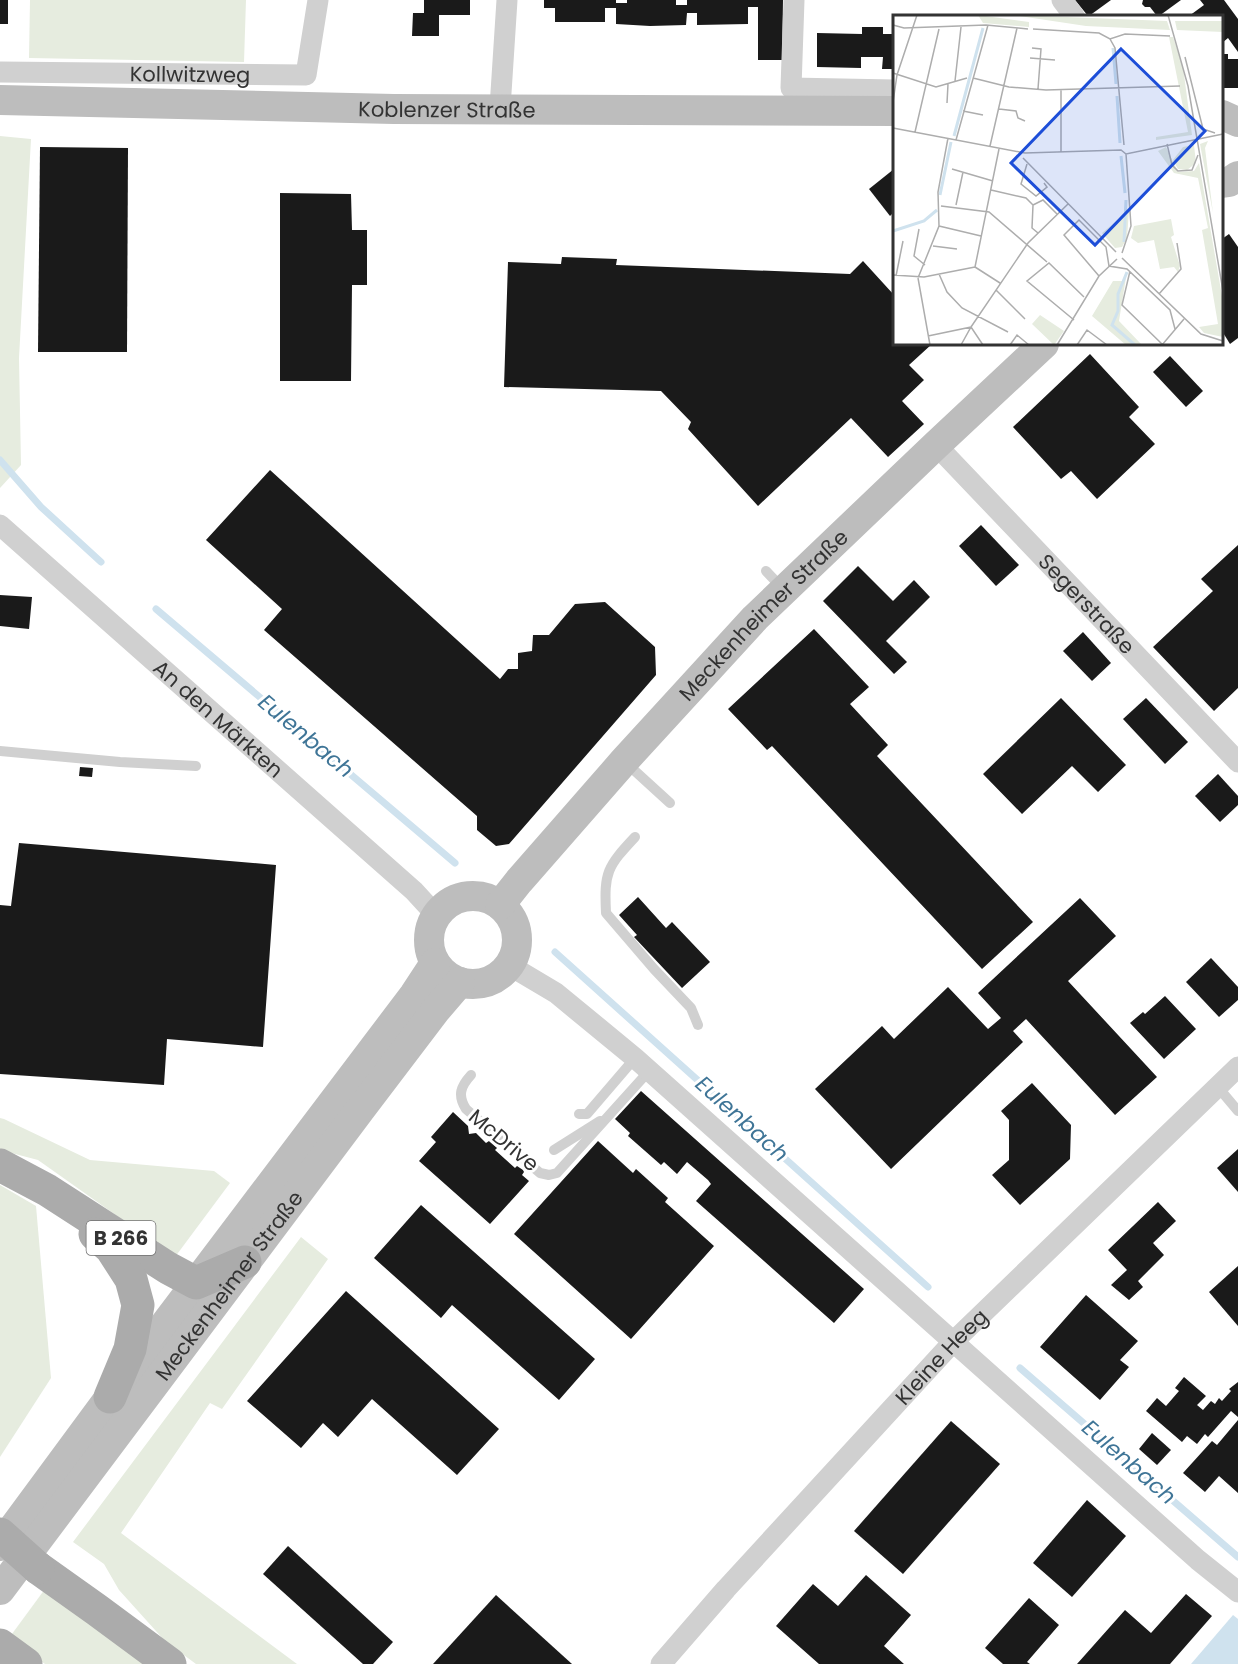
<svg xmlns="http://www.w3.org/2000/svg" width="1238" height="1664" font-family="Poppins,sans-serif">
<style>
.green{fill:#e6ecdf}
.water{fill:#cfe2ee}
.lines{fill:none;stroke-linecap:round;stroke-linejoin:round}
.stream{stroke:#cfe2ee;stroke-width:7}
.building{fill:#1a1a1a}
.lane{stroke:#d0d0d0;stroke-width:10}
.street{stroke:#d0d0d0;stroke-width:21}
.secondary{stroke:#bdbdbd;stroke-width:30}
.primary{stroke:#ababab;stroke-width:33}
.primary-bridge{stroke:#ababab;stroke-width:33}
.labels{text-anchor:middle;dominant-baseline:central;stroke-width:6;stroke-linejoin:round;paint-order:stroke}
.shield{fill:#fff;stroke:#707070;stroke-width:1.5}
.shield-label{font-size:20px;font-weight:bold;fill:#333}
.street-label{font-size:21px;fill:#333;stroke:#fff}
.water-label{font-size:22px;font-style:italic;fill:#3f7597;stroke:#fff}
.inset-river{fill:none;stroke:#cfe2ee;stroke-width:3}
.inset-road{fill:none;stroke:#adadad;stroke-width:1.5}
.view{fill:#1d4ed8;fill-opacity:0.15;stroke:#1d4ed8;stroke-width:3}
.inset-edge{fill:none;stroke:#333;stroke-width:3}
</style>
<rect width="100%" height="100%" fill="#fff"/>
<g class="green">
<path d="M30,0H246L244,62L29,58Z"/>
<path d="M0,136L31,139L19,358L21,465L0,488Z"/>
<path d="M0,1118L4,1119L90,1160L214,1171L230,1183L175,1257L38,1160L0,1150Z"/>
<path d="M0,1185L36,1206L51,1378L0,1457Z"/>
<path d="M301,1237L328,1259L222,1409L210,1403L121,1533L297,1664H196L165,1641L119,1590L104,1564L73,1542Z"/>
<path d="M45,1589L145,1664H45L9,1638Z"/>
</g>
<path class="water" d="M1233,1615L1238,1619V1664H1191Z"/>
<g class="lines">
<g class="stream">
<path d="M0,460L41,507L101,562"/>
<path d="M156,609L455,863"/>
<path d="M555,952L928,1287"/>
<path d="M1020,1368L1238,1557"/>
</g>
</g>
<g class="building">
<rect x="0" y="0" width="8" height="24"/>
<path d="M424,0H470V15H439V36H412L413,13H424Z"/>
<path d="M544,0H616V3H627V0H676V5H687V0H783L782,60H758V7H748V24L697,25V13H687L686,25L650,26L616,24V8H605V22H555V8H544Z"/>
<path d="M1075,0H1111L1089,16H1088Z"/>
<path d="M1143,0H1181L1159,16H1157L1150,7H1145L1142,4Z"/>
<path d="M1200,0H1224L1238,19V52L1228,38L1222,43V16H1189L1204,5Z"/>
<path d="M862,27H883V34H894V69H882L883,57H861V68L817,67V33L862,34Z"/>
<path d="M1222,54H1228V59H1238V88H1222Z"/>
<path d="M40,147L128,148L127,352H38Z"/>
<path d="M894,169V212L890,216L869,189Z"/>
<path d="M280,193L351,194L352,230H367V285H352L351,381H280Z"/>
<path d="M1229,234L1238,247V338L1230,344L1222,331V239Z"/>
<path d="M562,257L617,259L616,265L850,274L863,261L894,295V344H932L909,365L924,380L902,401L924,424L888,457L851,418L758,506L688,429L691,422L661,391L504,387L508,262L561,264Z"/>
<path d="M1090,354L1139,407L1129,417L1155,444L1097,499L1071,471L1061,479L1013,427Z"/>
<path d="M1170,356L1203,391L1186,407L1153,372Z"/>
<path d="M270,470L500,679L508,669H518V653L532,651L533,635H549L575,604L605,602L655,647L656,675L509,844L496,846L477,830V816L264,630L282,609L206,540Z"/>
<path d="M981,525L1019,565L996,586L959,546Z"/>
<path d="M1238,545V688L1214,711L1153,647L1213,591L1201,579Z"/>
<path d="M858,566L893,601L914,580L930,597L886,641L907,662L894,674L823,601Z"/>
<path d="M0,595L32,597L29,629L0,626Z"/>
<path d="M814,629L869,687L850,704L888,745L877,756L1033,922L982,969L772,746L767,750L728,709Z"/>
<path d="M1083,632L1111,663L1092,681L1063,651Z"/>
<path d="M1061,698L1126,765L1098,792L1072,766L1022,814L983,774Z"/>
<path d="M1146,698L1188,742L1165,764L1123,719Z"/>
<path d="M80,767L93,768L92,777L79,776Z"/>
<path d="M1218,774L1238,796V805L1220,822L1195,796Z"/>
<path d="M19,843L276,865L263,1047L167,1039L164,1085L0,1074V905L11,906Z"/>
<path d="M638,897L666,928L672,922L710,962L682,988L634,937L637,935L619,915Z"/>
<path d="M1080,898L1116,936L1068,981L1157,1077L1115,1115L1026,1019L1013,1031L1023,1042L891,1169L815,1089L882,1026L894,1039L948,987L988,1029L1001,1018L978,993Z"/>
<path d="M1211,958L1238,987V1000L1219,1017L1186,982Z"/>
<path d="M1165,996L1196,1029L1164,1059L1130,1023L1143,1012L1145,1014Z"/>
<path d="M1032,1083L1071,1125L1070,1159L1020,1205L992,1175L1009,1160V1120L1001,1111Z"/>
<path d="M641,1091L864,1289L834,1323L696,1201L711,1184L708,1180L687,1162L677,1174L664,1162L661,1165L628,1136L630,1133L615,1119Z"/>
<path d="M453,1112L468,1126L469,1134L476,1133L486,1143L489,1141L495,1144L494,1145L497,1148L495,1150L515,1168L517,1166L523,1170L524,1172L522,1175L529,1181L490,1224L419,1161L436,1142L431,1137Z"/>
<path d="M598,1141L633,1173L636,1169L668,1198L665,1202L714,1246L631,1339L514,1234Z"/>
<path d="M1238,1149V1192L1217,1168Z"/>
<path d="M1158,1202L1176,1221L1153,1243L1164,1255L1138,1281L1143,1287L1129,1300L1111,1285L1127,1270L1108,1250Z"/>
<path d="M421,1205L595,1359L559,1400L452,1305L441,1318L374,1258Z"/>
<path d="M1238,1266V1326L1209,1292Z"/>
<path d="M346,1291L499,1429L457,1475L372,1399L338,1437L323,1423L301,1448L247,1401Z"/>
<path d="M1086,1295L1138,1341L1120,1360L1129,1367L1100,1400L1040,1347Z"/>
<path d="M1184,1377L1206,1396L1197,1405L1203,1410L1211,1401L1215,1404L1219,1398L1222,1401L1231,1391L1229,1389L1238,1382V1417L1231,1411L1208,1437L1205,1434L1197,1444L1187,1436L1182,1442L1146,1411L1157,1398L1166,1406L1179,1391L1175,1388Z"/>
<path d="M1238,1420V1493L1219,1476L1205,1492L1183,1473L1212,1441L1217,1445Z"/>
<path d="M951,1421L1000,1464L903,1574L854,1531Z"/>
<path d="M1152,1433L1171,1450L1157,1465L1139,1449Z"/>
<path d="M1087,1500L1126,1536L1072,1597L1033,1563Z"/>
<path d="M288,1546L393,1642L373,1664H363L263,1574Z"/>
<path d="M866,1575L911,1615L884,1646L904,1664H819L776,1626L813,1584L838,1606Z"/>
<path d="M1186,1594L1212,1616L1170,1664H1077L1125,1610L1151,1633Z"/>
<path d="M496,1595L572,1664H433Z"/>
<path d="M1029,1598L1059,1625L1027,1662L1030,1664H1003L985,1648Z"/>
</g>
<g class="lines">
<g class="lane">
<path d="M766,571L783,589"/>
<path d="M0,751L120,762L196,766"/>
<path d="M624,761L670,803"/>
<path d="M635,837C607,867 604,872 606,913L654,969L691,1008L698,1025"/>
<path d="M471,1075C461,1086 457,1095 466,1109L540,1173L549,1175L557,1173L649,1071"/>
<path d="M1217,1086L1238,1111"/>
<path d="M579,1114H587L635,1058"/>
<path d="M554,1150L600,1121"/>
</g>
<g class="street">
<path d="M794,0L791,88L894,90"/>
<path d="M1062,0L1074,16"/>
<path id="s1" d="M0,72L306,75L318,0"/>
<path d="M500,108L507,0"/>
<path id="s2" d="M936,445L1238,762"/>
<path id="s3" d="M0,525L414,891L436,915"/>
<path d="M509,965L556,993L635,1058L1198,1560L1238,1592"/>
<path id="s4" d="M661,1664L726,1589L953,1342L1238,1067"/>
</g>
<g class="secondary">
<path id="s5" d="M0,100L394,109L894,111"/>
<path d="M1222,115L1238,122"/>
<path d="M1222,183L1229,182L1238,176"/>
<circle cx="473" cy="940" r="44"/>
<path id="s6" d="M500,905L519,881L624,761L755,618L936,445L1044,344"/>
<path d="M0,1546L110,1397L414,995L435,963"/>
<path id="s7" d="M0,1590L360,1110L436,1010L460,982"/>
</g>
<g class="primary">
<path d="M0,1165L47,1190L168,1268L196,1283L245,1262"/>
<path d="M95,1234L111,1248L131,1279L138,1305L130,1349L110,1397"/>
<path d="M38,1568L97,1610L170,1664"/>
<path d="M0,1645L26,1664"/>
</g>
<path class="primary-bridge" d="M0,1534L38,1568"/>
</g>
<g class="labels">
<rect class="shield" x="86.5" y="1221" width="69" height="34" rx="4.5"/>
<g class="shield-label">
<text x="121" y="1238">B 266</text>
</g>
<g class="street-label">
<text stroke="none"><textPath href="#s1" startOffset="190">Kollwitzweg</textPath></text>
<text stroke="none"><textPath href="#s5" startOffset="447">Koblenzer Straße</textPath></text>
<text stroke="none"><textPath href="#s2" startOffset="219">Segerstraße</textPath></text>
<text stroke="none"><textPath href="#s6" startOffset="392">Meckenheimer Straße</textPath></text>
<text stroke="none"><textPath href="#s3" startOffset="292">An den Märkten</textPath></text>
<text transform="translate(504 1140) rotate(40)">McDrive</text>
<text stroke="none"><textPath href="#s7" startOffset="381">Meckenheimer Straße</textPath></text>
<text stroke="none"><textPath href="#s4" startOffset="416">Kleine Heeg</textPath></text>
</g>
<g class="water-label">
<text transform="translate(306 736) rotate(40)">Eulenbach</text>
<text transform="translate(742 1119) rotate(42)">Eulenbach</text>
<text transform="translate(1129 1462) rotate(41)">Eulenbach</text>
</g>
</g>
<g transform="translate(893 15)">
<rect width="330" height="330" fill="#fff"/>
<path d="M85,0L136,7V12L90,8ZM120,0L274,6L277,15L193,11ZM282,6H330V17L284,15ZM276,22H280L290,52L299,120L263,125V122L295,117ZM315,126L312,133L320,198L307,129ZM301,130L303,148L294,155L285,154L280,145L290,132ZM273,132L285,157L301,156L306,148L330,287V322L311,318L306,312L325,309L309,215L315,213L305,163L281,158L265,136ZM236,196L234,223L229,232L222,233L209,218ZM278,204L281,220L278,222L287,251L285,257L281,252L267,254L261,225L245,228L238,223L241,211ZM234,256L226,306L249,330H233L199,301L220,266H231ZM147,300L171,316L161,330L139,309Z" fill="#e6ecdf"/>
<path class="inset-river" d="M220,33L223,69M224,81L227,128M61,121L90,13M228,141L232,178M47,180L58,127M0,216L31,206L44,195M231,227L233,185M234,257L225,279V296L219,310L242,330"/>
<path class="inset-road" d="M275,0L295,71L330,276M0,10L11,13L93,10L135,14M140,14L206,18L217,24L232,19L277,21M217,24L222,33L231,130M139,33L148,34L145,74M292,42L310,114L322,118M137,43L162,45M0,58L43,72L74,63M80,63L116,72L153,75L287,71M62,66L68,12M0,87L4,60L24,0M54,88L55,69M106,94L123,96L125,103L132,106M70,96L90,100M0,113L132,138L228,135L233,139L330,119M22,117L46,14M63,125L95,10M274,129L279,150L285,156L299,155L305,140M97,131L124,13M168,137V75M130,143L223,237M134,149L128,169L143,181L154,172L151,168M59,154L100,166M98,175L133,183L140,190L139,213L145,218M63,190L70,157M140,190L150,185L164,199M48,191L96,197L154,247M46,211L88,221M26,214L21,241L32,250M40,231L64,234M229,238L238,211L233,139M229,243L308,319L330,326M82,252L106,134M82,252L107,268M237,256L229,290L270,330M46,259L54,277L69,293L115,317M0,260L31,262L82,252M3,261L10,226M206,261L171,220L186,205L213,232L216,251L234,254L277,295L282,314M25,263L46,211L45,177L55,123M25,263L37,330M103,275L132,304M266,279L288,254L284,228M181,305L134,266L156,248L191,282M35,321L78,312L135,228L175,189M68,330L78,312L90,330M117,330L124,320L136,330M164,330L206,261L224,244M184,330L194,315L214,330M269,330L291,304"/>
<path class="view" d="M228,34L312,116L202,230L118,148Z"/>
<rect width="330" height="330" class="inset-edge"/>
</g>
</svg>
